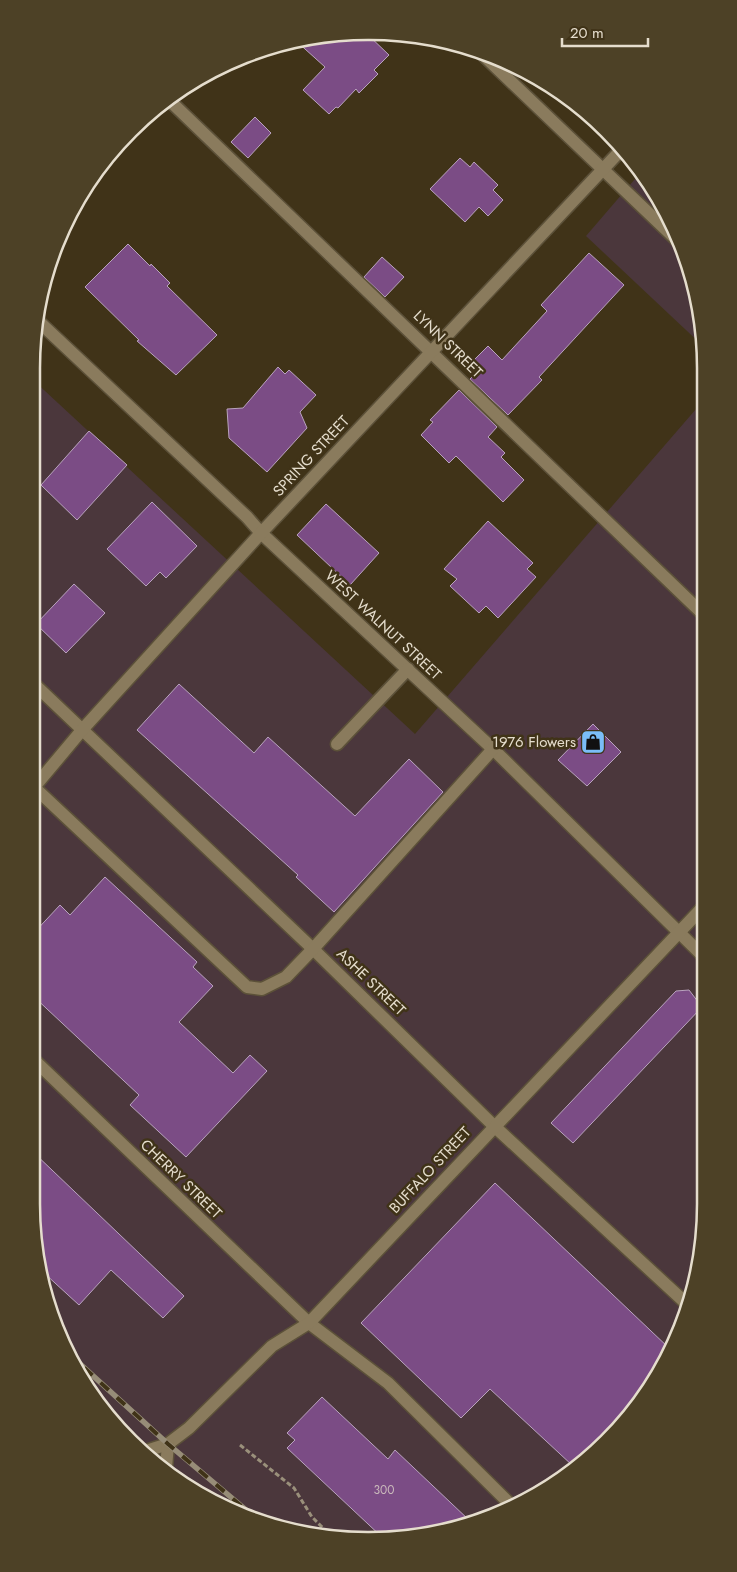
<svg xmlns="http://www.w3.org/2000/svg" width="737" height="1572" font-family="Jost,sans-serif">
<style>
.commercial{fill:#4b373c}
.building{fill:#7b4c85;stroke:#b9a3be}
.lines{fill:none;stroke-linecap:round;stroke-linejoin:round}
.minor-casing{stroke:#5c5139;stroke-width:15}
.path{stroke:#9a907b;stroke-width:3;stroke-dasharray:5 2.5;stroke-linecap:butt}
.minor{stroke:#8a7b5d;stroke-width:12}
.rail-casing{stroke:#978d78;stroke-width:5.5}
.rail{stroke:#403318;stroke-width:4;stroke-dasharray:11;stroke-linecap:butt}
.labels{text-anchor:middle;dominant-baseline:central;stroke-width:5;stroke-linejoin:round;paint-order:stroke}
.number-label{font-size:12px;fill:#cab9bb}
.street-label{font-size:15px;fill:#e5ddcd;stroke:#403318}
.poi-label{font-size:15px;fill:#e5ddcd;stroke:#403318;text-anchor:end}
.rim{fill:none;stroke:#e5ddcd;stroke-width:2.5}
</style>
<rect width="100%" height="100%" fill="#403318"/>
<g class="commercial">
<path d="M641,172L680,239L703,324V346L586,236Z"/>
<path d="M31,378L415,734L703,401L706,1204L699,1270L680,1332L622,1426L537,1496L434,1534L368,1541L303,1534L200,1496L115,1426L76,1372L49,1312L31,1203Z"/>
</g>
<g class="building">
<path d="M365,32L389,55L374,70L378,74L359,93L356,89L338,108L336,107L329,114L303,90L325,67L295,40Z"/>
<path d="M255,117L271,133L248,158L231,142Z"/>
<path d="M460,158L470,167L474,162L498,185L493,190L503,200L488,216L479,207L465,222L430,189Z"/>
<path d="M128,244L150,266L151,264L170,283L167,286L217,335L176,375L137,341L139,340L85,287Z"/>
<path d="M589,253L624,285L539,377L542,380L508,415L470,379L477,372L469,365L488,346L502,360L547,311L541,305Z"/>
<path d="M382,257L404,277L385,297L364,277Z"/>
<path d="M278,367L285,374L289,370L316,395L300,412L307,428L267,472L229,438L227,409L243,408Z"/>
<path d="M459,390L497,427L488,437L505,453L501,457L524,480L503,502L456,456L449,463L421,435L433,422L430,420Z"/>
<path d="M89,431L127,465L77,520L41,485Z"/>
<path d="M152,502L197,546L166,578L160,572L146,586L107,549Z"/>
<path d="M326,504L379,553L350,585L297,535Z"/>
<path d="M488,521L533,563L527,569L536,577L498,618L486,606L479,613L450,586L457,579L444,569Z"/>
<path d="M74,584L105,613L66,653L36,624Z"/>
<path d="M179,684L254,753L268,737L355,816L409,759L443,792L334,912L296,877L298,875L137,730Z"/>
<path d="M593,724L621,752L587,786L558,760Z"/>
<path d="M105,877L197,962L193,967L213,986L179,1022L233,1073L250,1055L267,1071L186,1157L130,1105L139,1095L31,994V936L60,905L70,915Z"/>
<path d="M689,990L702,1007L573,1143L551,1123L676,991Z"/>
<path d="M31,1150L184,1296L163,1318L111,1270L79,1305L43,1272L31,1204Z"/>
<path d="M495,1183L670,1349L622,1426L573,1466L490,1389L461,1418L361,1323Z"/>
<path d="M322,1397L388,1459L395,1450L470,1521L434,1534L384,1539L287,1448L295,1440L287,1433Z"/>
</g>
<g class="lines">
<defs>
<g id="minor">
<path d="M479,51L681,244"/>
<path d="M168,99L704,615"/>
<path d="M36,319L247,517L261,533L493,749L705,958"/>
<path d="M31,681L313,949L494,1126L688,1305"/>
<path d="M337,744L408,669"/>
<path d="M35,788L247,987L262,989L286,977L313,949L493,749"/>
<path d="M31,791L82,730L261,533L622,149"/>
<path d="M31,1057L309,1323L388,1383L511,1505"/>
<path d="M146,1451L168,1444L189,1428L272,1346L309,1323L705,905"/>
<path d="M166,1468L168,1444"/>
</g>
</defs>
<use href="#minor" class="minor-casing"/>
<path class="path" d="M240,1445L294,1488L312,1517L332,1537"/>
<use href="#minor" class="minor"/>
<defs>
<path id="rail" d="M68,1353L168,1444L252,1515"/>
</defs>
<use href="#rail" class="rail-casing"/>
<use href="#rail" class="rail"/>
</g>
<defs>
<symbol id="shop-square" viewBox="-11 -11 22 22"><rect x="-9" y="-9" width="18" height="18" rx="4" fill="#7abef8" stroke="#403318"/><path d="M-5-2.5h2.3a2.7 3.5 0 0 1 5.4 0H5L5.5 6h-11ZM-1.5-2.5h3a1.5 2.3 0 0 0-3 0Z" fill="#111"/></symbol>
</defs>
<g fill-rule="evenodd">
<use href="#shop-square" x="579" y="728" width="28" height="28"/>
</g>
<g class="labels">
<g class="number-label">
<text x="384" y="1490">300</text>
</g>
<g class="street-label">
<text transform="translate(448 344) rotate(44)">LYNN STREET</text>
<text transform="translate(311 456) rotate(-47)">SPRING STREET</text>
<text transform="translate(383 625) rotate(43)">WEST WALNUT STREET</text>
<text transform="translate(371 982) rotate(44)">ASHE STREET</text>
<text transform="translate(430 1170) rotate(-47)">BUFFALO STREET</text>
<text transform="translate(181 1179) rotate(44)">CHERRY STREET</text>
</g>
<g class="poi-label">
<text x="576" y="742">1976 Flowers</text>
</g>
</g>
<path d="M0 0H737V1572H0ZM368 40H369A328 328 0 0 1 697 368V1204A328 328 0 0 1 369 1532H368A328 328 0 0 1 40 1204V368A328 328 0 0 1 368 40Z" fill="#4d4126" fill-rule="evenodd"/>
<path class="rim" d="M368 40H369A328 328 0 0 1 697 368V1204A328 328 0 0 1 369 1532H368A328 328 0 0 1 40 1204V368A328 328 0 0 1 368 40Z"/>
<path d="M562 38v8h86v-8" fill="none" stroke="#e5ddcd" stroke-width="2.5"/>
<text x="570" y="38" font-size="15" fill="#e5ddcd" stroke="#403318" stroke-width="4" paint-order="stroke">20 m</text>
</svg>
